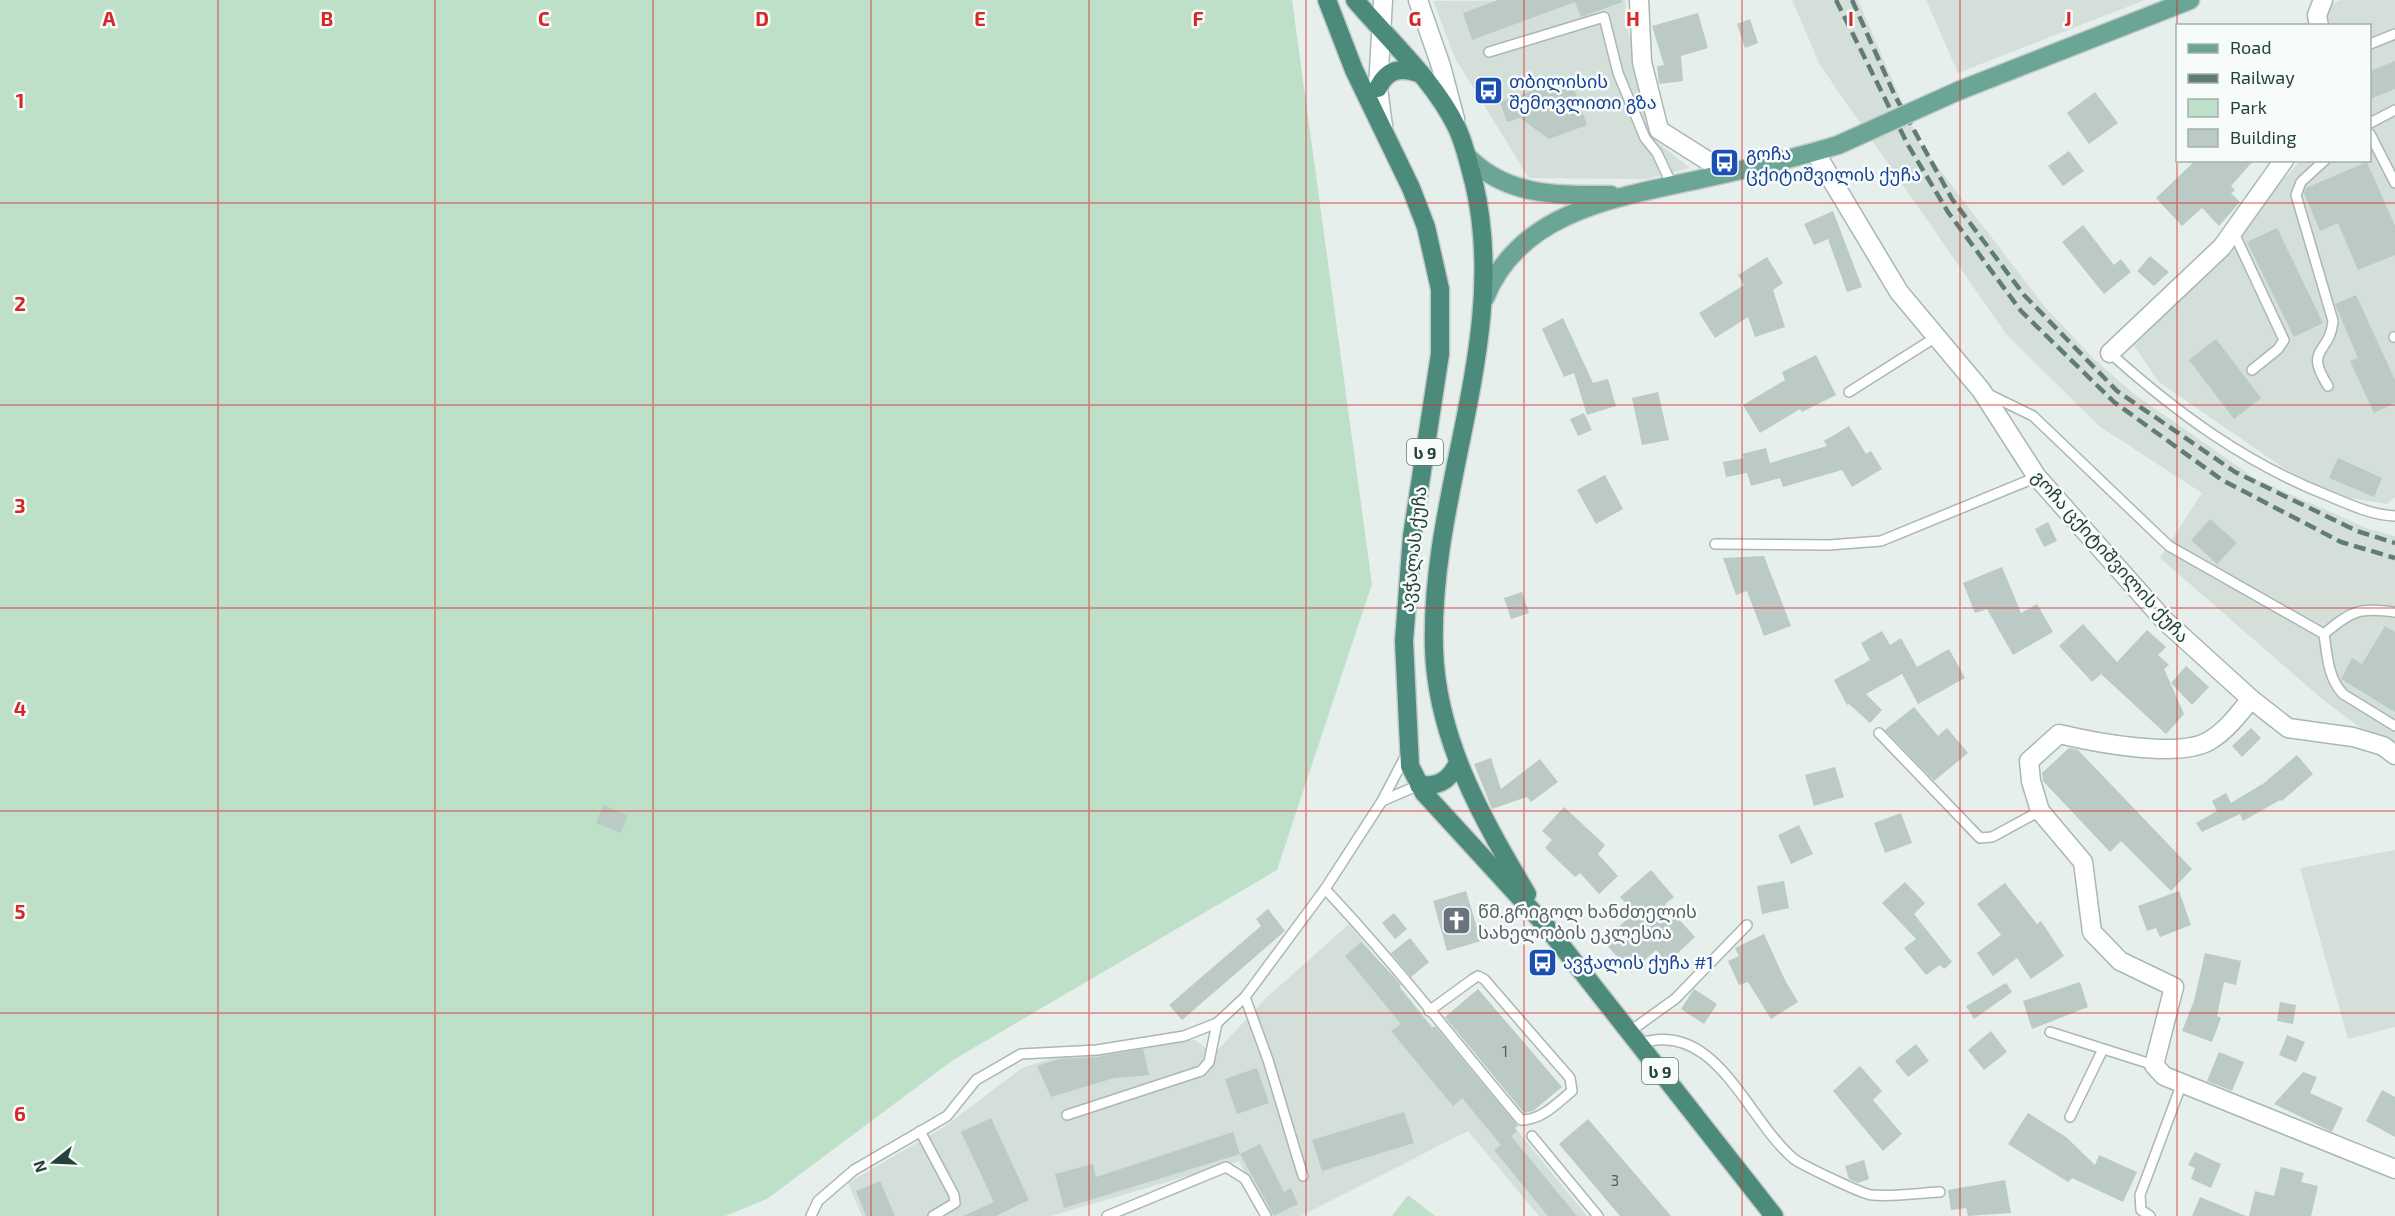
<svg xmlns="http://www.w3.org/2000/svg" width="2395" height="1216" font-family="'Exo 2','Noto Sans Georgian',sans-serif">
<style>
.built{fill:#d4dfda}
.green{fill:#bfe0c8}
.building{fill:#bbcac4}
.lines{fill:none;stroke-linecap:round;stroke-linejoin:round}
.service-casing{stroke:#a8b8b2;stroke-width:12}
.minor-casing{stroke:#a8b8b2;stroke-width:21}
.secondary-casing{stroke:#a4bbb3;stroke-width:21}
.primary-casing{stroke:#c2cac8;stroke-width:21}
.trunk-casing{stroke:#c2cac8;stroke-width:21}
.service{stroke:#fff;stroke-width:9}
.minor{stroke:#fff;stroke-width:18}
.secondary{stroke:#fff;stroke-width:18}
.primary{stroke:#6aa596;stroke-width:18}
.trunk{stroke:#4c8a7c;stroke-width:18}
.rail{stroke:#5f7d75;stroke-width:4.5;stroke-dasharray:12 6;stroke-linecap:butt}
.primary-bridge-casing{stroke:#c2cac8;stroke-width:21;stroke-linecap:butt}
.primary-bridge{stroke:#6aa596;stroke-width:18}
.grid{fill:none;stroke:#d62828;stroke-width:1.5;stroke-opacity:0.55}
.labels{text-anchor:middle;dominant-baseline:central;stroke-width:5;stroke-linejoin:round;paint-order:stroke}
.number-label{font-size:15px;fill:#4a645c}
.shield{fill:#f7fbf9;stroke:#637a73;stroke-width:1.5}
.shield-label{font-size:16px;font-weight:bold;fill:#24423a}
.transit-label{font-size:18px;fill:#164399;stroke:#f7fbf9;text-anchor:start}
.street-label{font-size:18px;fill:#24423a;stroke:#f7fbf9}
.worship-label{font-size:18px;fill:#5b616d;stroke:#f7fbf9;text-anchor:start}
.grid-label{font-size:20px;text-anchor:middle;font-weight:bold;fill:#d62828;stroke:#f7fbf9;stroke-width:5;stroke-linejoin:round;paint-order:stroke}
</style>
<rect width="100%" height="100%" fill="#e6efeb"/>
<g class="built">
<path d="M1625,0L1627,27L1656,141L1690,168L1646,179L1529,178L1456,60L1433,1Z"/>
<path d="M1792,0H1858L1920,144L2045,307L2095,360L2134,394L2256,479L2369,529L2395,536V754L2322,699L2160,558L2202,493L2099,426L2006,334L1820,65Z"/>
<path d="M1926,0H2145L1958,73Z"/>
<path d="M2340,0H2395V497L2387,504L2337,496L2282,467L2159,382L2134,346L2300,161L2370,160V26L2330,25L2325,8Z"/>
<path d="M2395,850V1027L2348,1039L2300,868Z"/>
<path d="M1349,924L1587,1216H1539L1468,1131L1301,1216H1268L1239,1161L1051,1216H862L848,1183L944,1127L1022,1068L1067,1053L1195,1040L1214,1054L1266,998Z"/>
</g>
<g class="green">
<path d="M0,0H1292L1372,584L1277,870L953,1060L767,1199L725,1216H0Z"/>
<path d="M1408,1195L1435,1216H1392Z"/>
</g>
<g class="building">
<path d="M1498,0H1621L1622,2L1581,17L1575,2L1472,40L1463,13Z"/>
<path d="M1698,13L1708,48L1681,56L1683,81L1659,84L1657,66L1664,65L1652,26Z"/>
<path d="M1750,19L1758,43L1745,48L1737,24Z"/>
<path d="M2395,61V89L2370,99V71Z"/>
<path d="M1570,77L1587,125L1549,139L1520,118L1507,122L1500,102Z"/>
<path d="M2095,92L2118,123L2089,144L2067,113Z"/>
<path d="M2069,151L2084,171L2063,186L2048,166Z"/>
<path d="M2196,160H2254L2231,186L2235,190L2231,193L2240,202L2219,226L2202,208L2182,226L2156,198Z"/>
<path d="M2367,162L2395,226V255L2358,270L2338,223L2320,231L2304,193L2306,188Z"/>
<path d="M1833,211L1862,287L1847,292L1828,239L1814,245L1804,224Z"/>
<path d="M2083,225L2114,265L2121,259L2131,272L2104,294L2062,242Z"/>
<path d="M2277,228L2323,323L2294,337L2247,242Z"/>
<path d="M2150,256L2169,272L2154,286L2137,271Z"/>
<path d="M1767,257L1783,283L1773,290L1785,327L1755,337L1748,317L1715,338L1699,313L1744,285L1738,275Z"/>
<path d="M2356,295L2395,380V403L2374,413L2350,361L2358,358L2335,304Z"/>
<path d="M1563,318L1593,383L1608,379L1616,406L1587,415L1574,373L1564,377L1542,329Z"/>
<path d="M2216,339L2261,398L2234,419L2189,360Z"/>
<path d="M1816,355L1836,395L1802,412L1800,409L1760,433L1743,405L1785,380L1782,372Z"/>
<path d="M1658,392L1669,440L1642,445L1632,398Z"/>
<path d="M1584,413L1592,430L1578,436L1570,419Z"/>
<path d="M1849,426L1866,454L1871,451L1882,469L1852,487L1842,470L1783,487L1780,478L1751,486L1747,473L1726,477L1723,462L1744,458L1742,454L1766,448L1770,463L1827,446L1824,441Z"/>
<path d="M2338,458L2382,478L2374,497L2329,478Z"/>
<path d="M1605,475L1623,509L1596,524L1577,490Z"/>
<path d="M2210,519L2237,543L2217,564L2191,540Z"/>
<path d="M2048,522L2057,541L2044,547L2035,529Z"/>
<path d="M1764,556L1791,626L1764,636L1747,591L1736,595L1723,558Z"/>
<path d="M2002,567L2021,613L2037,604L2053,632L2013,655L1987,609L1975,613L1963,583Z"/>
<path d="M1522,592L1529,613L1511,619L1504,598Z"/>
<path d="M2083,624L2117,662L2147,630L2166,647L2158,655L2169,665L2164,669L2184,714L2166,734L2101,674L2092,682L2059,646Z"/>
<path d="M2385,626L2395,632V712L2341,679L2352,658L2362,664Z"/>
<path d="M1882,631L1890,645L1901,638L1917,667L1949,649L1965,678L1918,704L1902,674L1866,694L1882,710L1870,723L1849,704L1847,705L1834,680L1870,660L1861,643Z"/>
<path d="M2186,666L2209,687L2192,705L2171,683Z"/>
<path d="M1914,707L1938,736L1947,728L1968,753L1934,781L1885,730Z"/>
<path d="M2251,728L2261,738L2242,757L2232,746Z"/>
<path d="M2069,748L2078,750L2192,869L2171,891L2121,841L2110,852L2043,781L2042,773Z"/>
<path d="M2297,755L2313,774L2282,801L2280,800L2243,821L2240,814L2202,832L2196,823L2217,811L2212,801L2226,793L2231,803L2264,783Z"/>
<path d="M1491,758L1501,789L1540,759L1558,782L1531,802L1527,797L1492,809L1474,764Z"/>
<path d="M1835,767L1844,797L1814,806L1805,775Z"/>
<path d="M603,805L628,815L621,833L596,823Z"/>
<path d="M1564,807L1605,845L1598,854L1618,876L1599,894L1580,873L1575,877L1545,848L1552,840L1542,831Z"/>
<path d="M1901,813L1912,843L1885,853L1874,823Z"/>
<path d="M1799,825L1813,854L1791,864L1778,835Z"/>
<path d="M1651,870L1674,897L1665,904L1695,937L1667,963L1656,950L1631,972L1603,941L1634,913L1620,897Z"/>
<path d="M1784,881L1789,908L1762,914L1757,886Z"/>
<path d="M1905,882L1925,903L1914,914L1952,962L1944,969L1940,965L1926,975L1904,948L1916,939L1882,903Z"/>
<path d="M2005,883L2037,924L2041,921L2064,956L2031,979L2017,958L1993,976L1977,953L2001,935L1977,904Z"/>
<path d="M1466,891L1481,941L1447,951L1433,901Z"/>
<path d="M2179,891L2191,925L2160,937L2156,928L2147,931L2138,906Z"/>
<path d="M1268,909L1285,931L1182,1020L1169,1005L1261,926L1256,919Z"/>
<path d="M1394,913L1407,929L1395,939L1382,923Z"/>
<path d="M1764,934L1785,980L1798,1002L1771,1019L1748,982L1739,985L1728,961L1739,956L1735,948Z"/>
<path d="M1410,938L1429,962L1411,977L1391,953Z"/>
<path d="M1361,942L1395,978L1401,985L1399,987L1432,1028L1435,1026L1518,1126L1515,1128L1517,1131L1503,1143L1511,1136L1577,1216H1548L1494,1150L1501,1145L1462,1098L1453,1106L1391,1031L1401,1024L1345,956Z"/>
<path d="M2205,953L2241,961L2236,985L2224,982L2217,1016L2221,1018L2212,1042L2182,1031L2194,1001Z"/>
<path d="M2080,982L2088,1007L2032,1029L2023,1001Z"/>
<path d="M2006,983L2012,992L1974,1019L1966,1006Z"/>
<path d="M1478,989L1562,1087L1533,1111L1524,1113L1445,1017Z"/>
<path d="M1694,989L1717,1004L1704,1024L1681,1009Z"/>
<path d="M2280,1002L2296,1005L2293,1024L2277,1021Z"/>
<path d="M1991,1031L2007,1052L1984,1070L1968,1050Z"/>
<path d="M2287,1035L2305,1042L2296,1062L2279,1055Z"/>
<path d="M1916,1044L1929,1061L1908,1077L1895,1061Z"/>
<path d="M1143,1049L1149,1075L1114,1078L1051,1097L1037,1066L1059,1059L1097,1057Z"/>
<path d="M2219,1052L2244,1062L2232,1091L2207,1081Z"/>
<path d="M1860,1066L1882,1091L1873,1100L1902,1134L1883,1151L1833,1091Z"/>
<path d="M1257,1068L1269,1103L1237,1114L1225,1079Z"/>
<path d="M2303,1072L2317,1077L2310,1093L2343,1108L2332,1132L2274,1104Z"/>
<path d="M2382,1090L2395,1097V1137L2366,1121Z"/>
<path d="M1404,1112L1414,1143L1322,1171L1312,1140Z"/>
<path d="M2028,1113L2066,1137L2095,1165L2099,1155L2137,1172L2123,1202L2072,1178L2068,1182L2008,1144Z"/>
<path d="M991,1118L1029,1200L996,1216H963L994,1202L961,1132Z"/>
<path d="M1588,1119L1671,1216H1620L1559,1144Z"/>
<path d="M1233,1132L1240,1154L1064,1208L1055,1174L1093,1164L1096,1177Z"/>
<path d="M1260,1144L1284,1192L1291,1188L1298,1204L1274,1216L1240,1154Z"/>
<path d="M2195,1152L2221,1164L2211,1188L2191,1179L2195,1168L2188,1165Z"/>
<path d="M1864,1160L1869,1179L1858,1183L1849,1179L1845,1166Z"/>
<path d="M2281,1167L2304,1173L2301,1182L2318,1186L2311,1216H2249L2255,1191L2274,1196Z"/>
<path d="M2005,1180L2011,1213L1968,1216L1966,1208L1951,1210L1948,1190Z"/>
<path d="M880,1181L895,1216H866L856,1191Z"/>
<path d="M2200,1197L2246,1216H2192Z"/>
</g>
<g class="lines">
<defs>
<g id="service">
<path d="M2370,44L2395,34"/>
<path d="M1489,52L1604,17L1618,73L1645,138L1657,153L1672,185"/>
<path d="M2370,123L2395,110"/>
<path d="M2370,134L2395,183"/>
<path d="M2325,160L2301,182L2296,195L2333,321C2330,355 2303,347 2328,386"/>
<path d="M2233,231L2284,340L2278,349L2252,370"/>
<path d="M2394,337H2395"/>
<path d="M2110,353C2177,413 2245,463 2329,496C2351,505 2371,515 2395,516"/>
<path d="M1849,392L1936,337"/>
<path d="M1986,393L2033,416L2169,546L2324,634C2327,655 2328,678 2343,694L2395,726"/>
<path d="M1715,544L1829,545L1881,541L2037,477"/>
<path d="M2324,634C2351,611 2359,607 2395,612"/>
<path d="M1879,733L1980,838L1992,837L2040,811"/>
<path d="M1382,801L1419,785"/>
<path d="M1325,889C1394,962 1456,1043 1521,1120C1542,1120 1556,1104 1572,1091L1570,1078L1484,979L1478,976L1473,979L1429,1011"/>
<path d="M1245,997L1268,1060L1303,1176"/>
<path d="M1629,1032L1675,999L1747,925"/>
<path d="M2050,1032L2154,1065"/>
<path d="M1638,1044C1716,1017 1746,1119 1794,1159C1802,1165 1864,1195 1872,1195C1894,1197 1918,1193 1940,1192"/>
<path d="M1067,1115L1201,1071L1209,1062L1217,1023"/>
<path d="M2070,1117L2103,1049"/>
<path d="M920,1131L954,1195L955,1203L933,1216"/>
<path d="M1532,1136L1598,1216"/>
<path d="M811,1216L818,1201L854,1170L947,1116L976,1080L1021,1054L1097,1050L1184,1036L1217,1023L1245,997L1325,889L1382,801L1406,755"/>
<path d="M1107,1216L1226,1167L1245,1179L1266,1216"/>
<path d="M2150,1216L2141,1210L2140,1195L2182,1083"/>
</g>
<g id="minor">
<path d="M1639,0L1642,62L1659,130L1727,173"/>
<path d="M2319,26L2317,15L2323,0"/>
<path d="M1815,152L1899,292L1981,390L2037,477L2164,620L2251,699L2288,728L2353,737L2383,746L2395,755"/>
<path d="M2110,353L2222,247L2284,160"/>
<path d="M2251,699C2239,714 2226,731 2209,741C2178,759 2093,742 2059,734L2029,761L2031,781L2040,811L2083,862L2092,932L2120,961L2174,987L2154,1065L2164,1076L2395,1169"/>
</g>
<g id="secondary">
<path d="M1383,0L1378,88L1383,126"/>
<path d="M1418,0L1441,66L1455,119"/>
</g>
<g id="primary">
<path d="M1958,91L2190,0"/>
<path d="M1467,156C1507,197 1557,195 1611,195"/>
<path d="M1485,298C1520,210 1619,197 1701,179C1747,169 1793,159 1838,145"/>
</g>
<g id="trunk">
<path d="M1327,0L1354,70L1411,188L1426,227L1440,289V354L1412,536L1404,641L1410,766L1424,793L1546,926L1774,1216"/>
<path d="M1355,0C1388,39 1435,81 1457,128C1465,145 1469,165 1474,183C1511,339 1429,491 1434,649C1437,740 1482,818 1527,894"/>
<path d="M1378,88C1388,68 1401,67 1421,74"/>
<path d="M1419,785C1438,787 1449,781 1458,763"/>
</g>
</defs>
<use href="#service" class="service-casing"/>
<use href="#minor" class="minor-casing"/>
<use href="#secondary" class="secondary-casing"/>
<use href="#primary" class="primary-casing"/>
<use href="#trunk" class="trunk-casing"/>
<use href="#service" class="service"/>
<use href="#minor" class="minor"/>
<use href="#secondary" class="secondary"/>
<use href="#primary" class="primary"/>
<use href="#trunk" class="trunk"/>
<g class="rail">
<path d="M1836,0L1908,145L1948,212L2021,311L2114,402L2222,480L2341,542L2395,558"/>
<path d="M1852,0L1895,96L1952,199L2024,295L2117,391L2235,472L2357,531L2395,543"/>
</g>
<defs>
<path id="primary-bridge" d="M1838,145L1958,91"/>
</defs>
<use href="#primary-bridge" class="primary-bridge-casing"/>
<use href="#primary-bridge" class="primary-bridge"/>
</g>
<path class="grid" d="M218,0V1216M435,0V1216M653,0V1216M871,0V1216M1089,0V1216M1306,0V1216M1524,0V1216M1742,0V1216M1960,0V1216M2177,0V1216M0,203H2395M0,405H2395M0,608H2395M0,811H2395M0,1013H2395"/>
<defs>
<symbol id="bus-square" viewBox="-11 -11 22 22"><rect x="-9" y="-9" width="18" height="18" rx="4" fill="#1a4fb4" stroke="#f7fbf9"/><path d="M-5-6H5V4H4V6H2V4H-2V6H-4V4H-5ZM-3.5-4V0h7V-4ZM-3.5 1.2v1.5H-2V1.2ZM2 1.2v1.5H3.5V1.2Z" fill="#fff"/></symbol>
<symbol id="church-square" viewBox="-11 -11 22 22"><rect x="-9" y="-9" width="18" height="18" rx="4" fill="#6b7280" stroke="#f7fbf9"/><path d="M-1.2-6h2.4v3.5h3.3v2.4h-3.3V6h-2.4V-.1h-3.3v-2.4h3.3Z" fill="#fff"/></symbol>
</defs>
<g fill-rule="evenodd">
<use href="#bus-square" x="1472" y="74" width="33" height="33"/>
<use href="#bus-square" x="1708" y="146" width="33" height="33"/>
<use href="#church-square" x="1440" y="904" width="33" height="33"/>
<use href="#bus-square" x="1526" y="946" width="33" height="33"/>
</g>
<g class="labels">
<g class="number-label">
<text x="1505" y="1051">1</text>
<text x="1615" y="1180">3</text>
</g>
<g class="shield">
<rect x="1407" y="439" width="36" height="26" rx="4.5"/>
<rect x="1642" y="1058" width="36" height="26" rx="4.5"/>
</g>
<g class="shield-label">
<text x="1425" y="452">ს 9</text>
<text x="1660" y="1071">ს 9</text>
</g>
<g class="transit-label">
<text x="1509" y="81">თბილისის<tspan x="1509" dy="21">შემოვლითი გზა</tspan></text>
<text x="1746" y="153">გოჩა<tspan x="1746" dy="21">ცქიტიშვილის ქუჩა</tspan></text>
<text x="1563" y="962">ავჭალის ქუჩა #1</text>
</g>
<g class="street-label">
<text transform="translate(1413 549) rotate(-84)">ავჭალას ქუჩა</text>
<text transform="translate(2111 556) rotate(48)">გოჩა ცქიტიშვილის ქუჩა</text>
</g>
<g class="worship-label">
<text x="1478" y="911">წმ.გრიგოლ ხანძთელის<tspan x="1478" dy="21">სახელობის ეკლესია</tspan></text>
</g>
</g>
<g class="grid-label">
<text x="109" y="26">A</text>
<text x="327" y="26">B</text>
<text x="544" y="26">C</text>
<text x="762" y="26">D</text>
<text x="980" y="26">E</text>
<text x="1198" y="26">F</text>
<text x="1415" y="26">G</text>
<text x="1633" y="26">H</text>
<text x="1851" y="26">I</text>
<text x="2068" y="26">J</text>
<text x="20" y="108">1</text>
<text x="20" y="311">2</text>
<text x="20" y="513">3</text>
<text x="20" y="716">4</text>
<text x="20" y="919">5</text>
<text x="20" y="1121">6</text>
</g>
<rect x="2176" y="24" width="195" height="138" fill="#f7fbf9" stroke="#a3b1ad" stroke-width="1.5"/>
<rect x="2188" y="44" width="30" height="9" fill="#6aa596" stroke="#a3b1ad" stroke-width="1.5"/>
<text x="2230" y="54" font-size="18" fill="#24423a">Road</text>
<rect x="2188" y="74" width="30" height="9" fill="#5f7d75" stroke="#a3b1ad" stroke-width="1.5"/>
<text x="2230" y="84" font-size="18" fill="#24423a">Railway</text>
<rect x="2188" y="99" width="30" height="18" fill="#bfe0c8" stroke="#a3b1ad" stroke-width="1.5"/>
<text x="2230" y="114" font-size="18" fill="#24423a">Park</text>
<rect x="2188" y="129" width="30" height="18" fill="#bbcac4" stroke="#a3b1ad" stroke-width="1.5"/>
<text x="2230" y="144" font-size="18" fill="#24423a">Building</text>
<g transform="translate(54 1162) rotate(252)" stroke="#f7fbf9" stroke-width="4.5" paint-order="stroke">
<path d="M0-4.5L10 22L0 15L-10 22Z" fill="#24423a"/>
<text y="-9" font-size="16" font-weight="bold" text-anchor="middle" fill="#24423a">N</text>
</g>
</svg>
